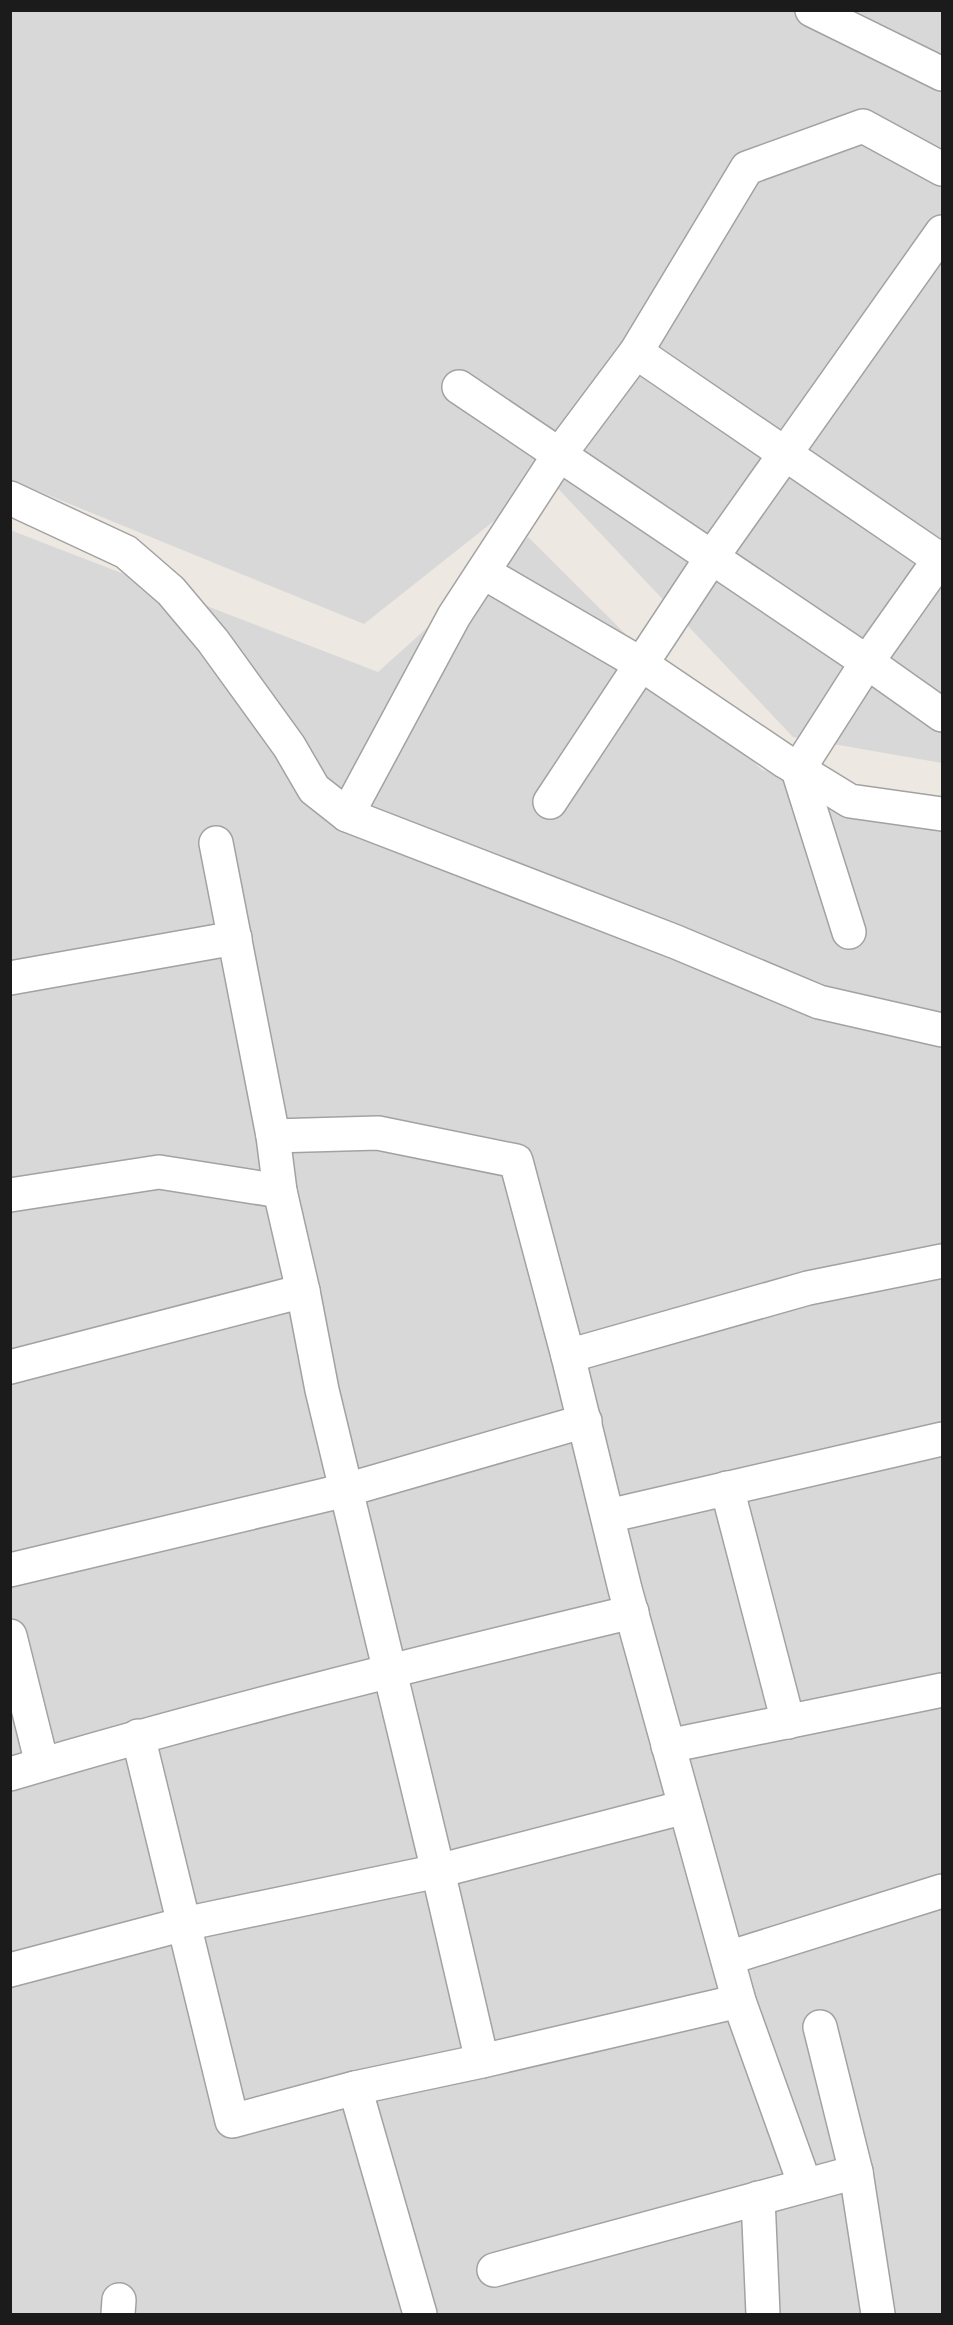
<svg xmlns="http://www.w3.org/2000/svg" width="953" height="2325" font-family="'Noto Sans',sans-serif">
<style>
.residential{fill:#d9d8d8}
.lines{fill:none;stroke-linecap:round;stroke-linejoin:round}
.street-casing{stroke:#a2a2a2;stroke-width:36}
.street{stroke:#fff;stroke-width:33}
</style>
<rect width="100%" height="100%" fill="#ede8e1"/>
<g class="residential">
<path d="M10,11H942V763L793,737L548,478L364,624L11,480Z"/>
<path d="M10,530L378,672L528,537L762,770L942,809V2314H11Z"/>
</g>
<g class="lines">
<defs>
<g id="street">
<path d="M812,10L942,74"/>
<path d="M636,352L942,561"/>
<path d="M459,387L867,662L798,770L849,932"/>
<path d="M10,498L126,552L171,591L213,641L289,746L314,789L347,815L676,942L819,1002L942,1030"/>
<path d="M942,556L867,662L942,715"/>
<path d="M483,572L641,664L786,762L850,801L942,814"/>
<path d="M550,802L712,557L942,232"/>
<path d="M347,815L454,616L559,455L636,352L747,168L863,126L942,169"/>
<path d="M216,843L273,1136L280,1191L303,1291L322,1390L438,1871L482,2061"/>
<path d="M10,978L235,938"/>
<path d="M273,1136L378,1133L516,1161L568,1356L625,1589L739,2001L805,2185"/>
<path d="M10,1195L159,1172L280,1191"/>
<path d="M568,1356L808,1288L942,1261"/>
<path d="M10,1367L303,1291"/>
<path d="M727,1488L788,1722"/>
<path d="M608,1516L942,1439"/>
<path d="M10,1570L346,1490L585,1421"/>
<path d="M10,1636L42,1764"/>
<path d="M138,1736L232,2121L355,2088L482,2061L739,2001"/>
<path d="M668,1746L942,1690"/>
<path d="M10,1774C216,1713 423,1662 632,1612"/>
<path d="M728,1958L942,1891"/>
<path d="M10,1970L184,1924L438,1871L685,1807"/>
<path d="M820,2027L856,2172L878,2314"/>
<path d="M355,2088L420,2314"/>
<path d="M758,2198L763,2314"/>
<path d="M494,2270L856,2172"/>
<path d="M118,2314L119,2300"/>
</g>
</defs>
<use href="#street" class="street-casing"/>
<use href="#street" class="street"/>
</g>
<rect width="953" height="2325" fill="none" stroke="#1b1b1b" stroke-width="24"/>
</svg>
